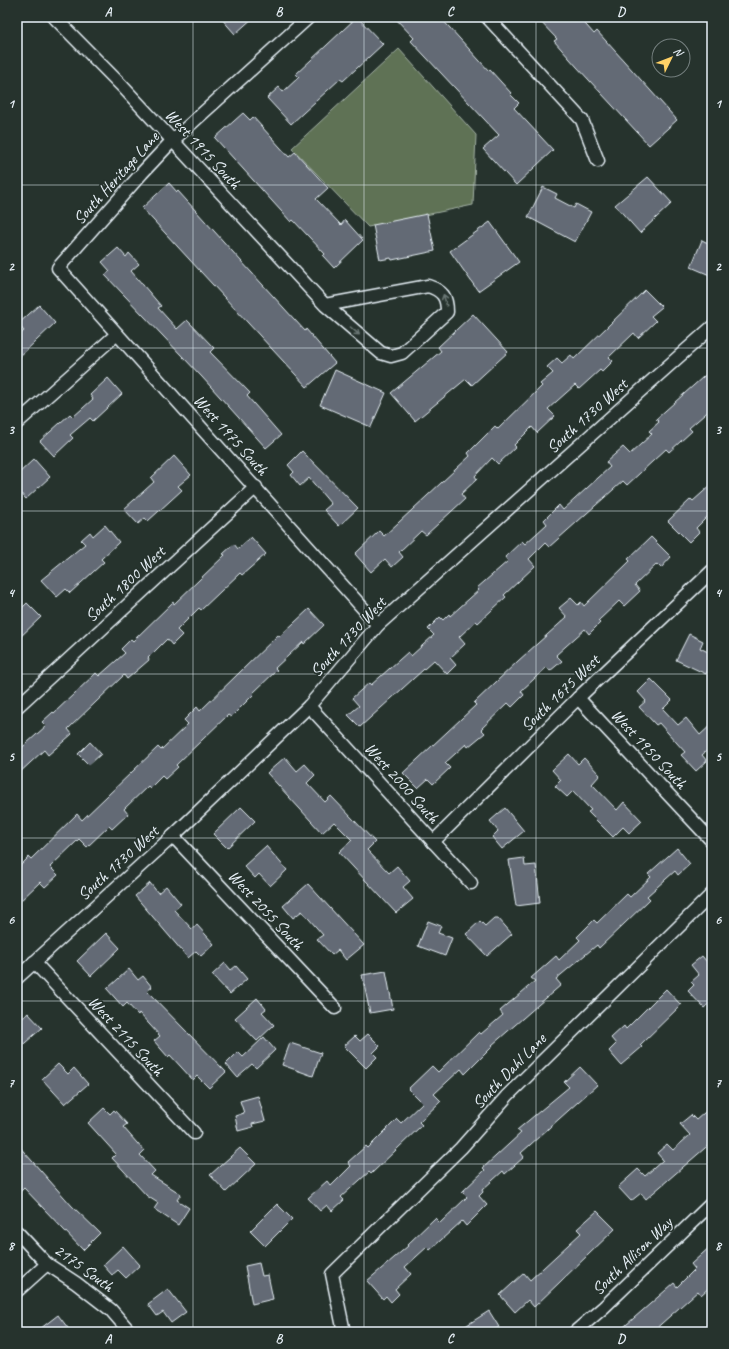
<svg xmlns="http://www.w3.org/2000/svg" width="729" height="1349" font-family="Caveat,sans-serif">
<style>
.green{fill:#5f7254;stroke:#a4b2a6}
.building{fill:#646a74;stroke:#e8f1f8}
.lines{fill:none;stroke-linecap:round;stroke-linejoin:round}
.minor-casing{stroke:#e8f1f8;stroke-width:15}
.minor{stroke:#26332d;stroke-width:12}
.oneway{stroke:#6a7674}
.grid{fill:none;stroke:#e8f1f8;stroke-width:1;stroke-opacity:0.55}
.labels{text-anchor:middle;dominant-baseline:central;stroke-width:3.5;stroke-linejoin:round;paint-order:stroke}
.street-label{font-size:17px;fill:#e8f1f8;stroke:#26332d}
.neatline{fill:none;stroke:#e8f1f8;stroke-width:1.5}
.grid-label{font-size:13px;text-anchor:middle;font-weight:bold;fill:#e8f1f8}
</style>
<rect width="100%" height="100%" fill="#26332d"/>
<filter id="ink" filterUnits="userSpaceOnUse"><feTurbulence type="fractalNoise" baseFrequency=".025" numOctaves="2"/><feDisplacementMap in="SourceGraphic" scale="8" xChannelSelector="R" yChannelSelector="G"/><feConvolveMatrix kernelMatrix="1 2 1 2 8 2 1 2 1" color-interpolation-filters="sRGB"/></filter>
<g filter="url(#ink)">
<path class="green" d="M399,49L476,135L473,205L368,227L292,148Z"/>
<g class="building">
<path d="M220,17H254L235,34Z"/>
<path d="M357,17L383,44L343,81L340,79L291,124L267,98L279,87L283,92L299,77L296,74Z"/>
<path d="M394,17H440L489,71L490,70L511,93L510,94L519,103L514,108L553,150L516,185L483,149L499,135L411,41L414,38Z"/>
<path d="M536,17H579L594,34L597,31L677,120L649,145L577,67L554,41L557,39Z"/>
<path d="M243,113L250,120L253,117L289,157L295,152L328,188L316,199L341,225L345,220L363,240L334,268L323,256L325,254L293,220L291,222L215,138Z"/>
<path d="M648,177L672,203L640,233L615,205Z"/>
<path d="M169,183L177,192L178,191L241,261L305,331L306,329L335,363L307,387L142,208Z"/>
<path d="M543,187L557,194L555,198L574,208L576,204L591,212L575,242L528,217Z"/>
<path d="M427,214L435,251L392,260L391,258L380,260L373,225Z"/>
<path d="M490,222L519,262L478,291L450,251Z"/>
<path d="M702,240L712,245V276L691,267Z"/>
<path d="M118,248L126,257L129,253L139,264L131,271L161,306L158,308L177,329L187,320L214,348L210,352L250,393L247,396L281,435L266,448L202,377L105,275L110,271L102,262Z"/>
<path d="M645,290L662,307L651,316L656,321L638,338L634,333L609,357L613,361L602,372L600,370L579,389L575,385L548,409L555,416L537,433L532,427L514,445L516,447L498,464L492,458L475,476L477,479L461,494L465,499L426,535L421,531L399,552L403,557L392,567L385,559L371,572L355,554L379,531L384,536L470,456L468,453L495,426L498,429L542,386L540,384L553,373L547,367L557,358L562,363L571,355L574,359Z"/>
<path d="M39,305L55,323L17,359V337L24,331L18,324Z"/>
<path d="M473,314L508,352L472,385L466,379L415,421L391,393L441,351L438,347Z"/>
<path d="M712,369V408L689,428L692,431L669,452L666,449L627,485L623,481L549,547L545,543L529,559L535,566L504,595L506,597L478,623L476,621L459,637L465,644L450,658L456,665L447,674L434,660L360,727L348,715L359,706L352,698L369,683L371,685L408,652L411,656L434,635L428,629L440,617L443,620L449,614L450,616L479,590L477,588L508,561L505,557L522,541L525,544L547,524L544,520L559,505L563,510L610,467L606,462L623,447L630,454L652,434L649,431L659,422L656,419Z"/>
<path d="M335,370L386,393L371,427L320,405Z"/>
<path d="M108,378L122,394L93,421L90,418L70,435L73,438L54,456L40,441L70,414L73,417L93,399L90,395Z"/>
<path d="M302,451L358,508L339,526L324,510L331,504L309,478L300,486L291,475L294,472L288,465Z"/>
<path d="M174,456L191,475L178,486L182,490L159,511L148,521L145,518L138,524L124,509L154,482L151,478Z"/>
<path d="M34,459L50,477L26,499L17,489V475Z"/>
<path d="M712,484V512L696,528L699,532L689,542L668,521L691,499L693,501Z"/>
<path d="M105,525L119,542L101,559L104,562L70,593L66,589L57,597L41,580L85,544L81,540L90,532L93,536Z"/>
<path d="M251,537L266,554L242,575L240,573L201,610L199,608L177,630L182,635L172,645L167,639L148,658L149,660L127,679L124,675L68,729L72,734L48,755L44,750L17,775V752L46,726L42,722L53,712L54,713L96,673L99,676L125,653L121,649L131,639L133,641L173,602L174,604L225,555L223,554L234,544L238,549Z"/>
<path d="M651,537L671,557L661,568L657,564L635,585L640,591L624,606L619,601L598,621L600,623L589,634L585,629L556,655L562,661L550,671L547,667L521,691L524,695L512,707L508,703L481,729L485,733L468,747L466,744L445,763L450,768L433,784L428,779L418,788L403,773L476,705L474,703L518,661L567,617L559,608L571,598L578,605L581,602L584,606L630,561L628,559Z"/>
<path d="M27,603L41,617L17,640V613Z"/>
<path d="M309,609L324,625L304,644L303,642L275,668L277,670L253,693L254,694L231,717L228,715L176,765L178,767L165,779L162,776L150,788L148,786L124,809L128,814L112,829L109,826L87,847L79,839L50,867L58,875L45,887L40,882L17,904V869L29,857L31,859L77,814L82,820L158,747L161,750L188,724L184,720L197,707L200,711L278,635L279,637Z"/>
<path d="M689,634L703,641L700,648L712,654V662L706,674L676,660Z"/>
<path d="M651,679L672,700L663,709L678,725L686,718L700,735L712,724V746L702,755L707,761L696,771L681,755L685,752L659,723L656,725L639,707L646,701L638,692Z"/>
<path d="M90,742L101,754L89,765L78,754Z"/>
<path d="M569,754L578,764L584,758L600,775L592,784L617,810L624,802L642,821L629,833L623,827L613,837L588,812L591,810L573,791L567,797L555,786L561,780L552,770Z"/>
<path d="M285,757L297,771L305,764L315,775L307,783L325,802L331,796L375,842L367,850L389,873L397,866L410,881L403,887L413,899L396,913L339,852L352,840L334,822L322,833L267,773Z"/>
<path d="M241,807L255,821L227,848L213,834Z"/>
<path d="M505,808L524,831L502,849L492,837L498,831L490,821Z"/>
<path d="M266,846L287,870L270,886L259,874L255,878L244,866Z"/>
<path d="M677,848L690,864L678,875L675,871L647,896L650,899L599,948L597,945L556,979L561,985L492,1045L493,1046L465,1074L461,1069L434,1094L441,1101L419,1122L422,1125L371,1174L369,1172L341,1197L344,1200L332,1211L327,1205L320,1211L308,1198L327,1181L331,1186L351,1166L348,1162L366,1146L368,1148L397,1119L401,1123L422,1103L408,1089L432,1066L438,1072L479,1032L481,1034L503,1015L500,1011L535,981L531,978L556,956L559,960L580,940L577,937L594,920L597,923L627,894L630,897L651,877L648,874Z"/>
<path d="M524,858L525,866L536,865L540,903L516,906L509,860Z"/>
<path d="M150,883L158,893L166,886L181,904L174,910L192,929L197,925L214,944L201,956L196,951L188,958L135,896Z"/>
<path d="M308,884L364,945L346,960L338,950L332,955L317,939L323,935L302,911L293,918L283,906Z"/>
<path d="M494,918H498L512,934L487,956L466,934L480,921L485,926Z"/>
<path d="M428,921L441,926L438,933L452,938L445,956L418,946Z"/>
<path d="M106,933L120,948L91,976L77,961Z"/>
<path d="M702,956L712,968V1001L704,1008L688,991L694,985L691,982L699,975L691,965Z"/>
<path d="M225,963L231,970L236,966L247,979L230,994L212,975Z"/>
<path d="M129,969L138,980L143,976L152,987L147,991L226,1072L209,1088L197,1076L193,1080L170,1055L168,1057L154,1041L160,1036L139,1013L138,1015L127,1003L123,1007L107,989Z"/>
<path d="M386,971L393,1009L370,1013L362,975Z"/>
<path d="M666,989L681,1005L640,1045L642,1047L621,1065L609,1051L616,1044L611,1038L624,1026L626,1029Z"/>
<path d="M257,998L266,1009L262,1012L274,1025L257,1041L235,1018Z"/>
<path d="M28,1013L42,1028L17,1050V1023Z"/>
<path d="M368,1034L380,1046L373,1053L377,1057L366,1068L344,1046L355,1036L360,1041Z"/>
<path d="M264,1037L275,1050L256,1068L252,1064L237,1077L226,1064L238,1052L243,1057Z"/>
<path d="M290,1043L321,1053L313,1076L282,1065Z"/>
<path d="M58,1064L68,1074L74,1068L88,1084L65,1104L42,1079Z"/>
<path d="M580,1067L597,1085L521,1153L524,1157L505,1174L503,1171L482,1190L483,1192L479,1196L487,1205L466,1226L462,1221L430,1250L427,1247L405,1267L411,1274L395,1289L399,1294L391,1302L386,1296L383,1299L367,1281L408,1246L407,1245L435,1218L440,1223L467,1197L462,1192L485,1170L483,1168L521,1133L517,1130L569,1087L564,1082Z"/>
<path d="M258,1096L265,1121L252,1124L253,1127L238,1131L235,1116L244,1113L240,1101Z"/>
<path d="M712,1106V1142L646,1199L641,1193L631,1201L618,1187L638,1169L645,1176L663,1160L657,1153L667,1144L673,1150L690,1135L680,1124L691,1115L696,1120Z"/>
<path d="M104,1108L110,1114L114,1110L127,1124L123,1127L144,1151L140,1155L155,1171L151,1175L181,1194L177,1200L189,1208L178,1225L154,1209L158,1203L147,1196L112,1158L116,1154L88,1123Z"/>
<path d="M17,1144L72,1206L100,1233L83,1250L24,1188L17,1195Z"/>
<path d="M240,1148L256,1164L226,1192L210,1175Z"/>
<path d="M277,1204L292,1219L265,1246L250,1231Z"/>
<path d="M597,1211L615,1229L534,1307L528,1300L515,1312L500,1295L524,1273L530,1280L581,1233L577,1229Z"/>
<path d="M712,1245V1285L701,1295L698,1291L652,1332H618L674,1283L677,1287L695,1269L691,1264Z"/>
<path d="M123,1246L140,1265L126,1278L118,1270L112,1275L103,1265Z"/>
<path d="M259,1263L262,1276L268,1275L273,1299L252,1304L245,1266Z"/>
<path d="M168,1289L186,1312L171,1323L163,1312L157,1316L148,1304Z"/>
<path d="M489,1311L499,1327L491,1332H456Z"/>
<path d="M58,1315L71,1332H36Z"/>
</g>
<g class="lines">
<defs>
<g id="minor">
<path d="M54,17L123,87L325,305L381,353L391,356L402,353L447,312C447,297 443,291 428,286L325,305"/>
<path d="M309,17L172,141L142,173L58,268L378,625"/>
<path d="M487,17L582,120L598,161"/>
<path d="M17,423L117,334"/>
<path d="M578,698L712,841"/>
<path d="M309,706L471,883"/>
<path d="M17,707L256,487"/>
<path d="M173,836L335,1008"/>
<path d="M433,842L578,698L712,571"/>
<path d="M34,962L194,1133"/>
<path d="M17,978L173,836L309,706L378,625L712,327"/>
<path d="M17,1232L47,1264L76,1283L111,1310L130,1332"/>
<path d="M17,1291L47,1264"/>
<path d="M344,1332L332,1274L461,1148L507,1096L712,894"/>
<path d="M575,1332L604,1307L712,1203"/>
</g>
</defs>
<use href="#minor" class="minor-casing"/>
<use href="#minor" class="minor"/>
</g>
<defs><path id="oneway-shaft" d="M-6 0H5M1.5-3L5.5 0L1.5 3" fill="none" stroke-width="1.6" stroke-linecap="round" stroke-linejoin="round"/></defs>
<g class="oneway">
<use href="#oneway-shaft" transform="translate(445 300) rotate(-107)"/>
<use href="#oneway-shaft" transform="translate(355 331) rotate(41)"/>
</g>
</g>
<path class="grid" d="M193,17V1332M364,17V1332M536,17V1332M17,185H712M17,348H712M17,511H712M17,674H712M17,838H712M17,1001H712M17,1164H712"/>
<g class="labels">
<g class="street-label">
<text transform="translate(203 149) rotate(47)">West 1915 South</text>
<text transform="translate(116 178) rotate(-48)">South Heritage Lane</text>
<text transform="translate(587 416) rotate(-42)">South 1730 West</text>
<text transform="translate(231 435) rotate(48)">West 1975 South</text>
<text transform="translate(125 584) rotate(-43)">South 1800 West</text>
<text transform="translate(348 637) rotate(-47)">South 1730 West</text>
<text transform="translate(560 693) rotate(-44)">South 1675 West</text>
<text transform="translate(649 749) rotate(47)">West 1950 South</text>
<text transform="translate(402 783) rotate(48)">West 2000 South</text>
<text transform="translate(118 863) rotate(-42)">South 1730 West</text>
<text transform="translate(266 910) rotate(47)">West 2055 South</text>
<text transform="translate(126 1036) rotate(47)">West 2115 South</text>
<text transform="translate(509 1071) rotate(-46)">South Dahl Lane</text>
<text transform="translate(632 1256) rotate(-44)">South Allison Way</text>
<text transform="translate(84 1268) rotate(36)">2175 South</text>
</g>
</g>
<rect width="729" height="1349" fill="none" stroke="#26332d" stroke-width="44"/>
<g transform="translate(671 58) rotate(47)"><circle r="19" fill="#26332d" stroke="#747f7e"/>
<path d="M0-3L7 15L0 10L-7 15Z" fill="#ffd166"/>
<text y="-6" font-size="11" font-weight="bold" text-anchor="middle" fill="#e8f1f8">N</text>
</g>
<rect x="22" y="22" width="685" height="1305" class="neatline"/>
<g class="grid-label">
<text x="108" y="16">A</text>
<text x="279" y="16">B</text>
<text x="450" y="16">C</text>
<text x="621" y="16">D</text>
<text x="11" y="108">1</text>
<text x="718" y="108">1</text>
<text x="11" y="271">2</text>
<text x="718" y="271">2</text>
<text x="11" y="434">3</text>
<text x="718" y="434">3</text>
<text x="11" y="597">4</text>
<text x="718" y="597">4</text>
<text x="11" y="761">5</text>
<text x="718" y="761">5</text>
<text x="11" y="924">6</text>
<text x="718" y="924">6</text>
<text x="11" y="1087">7</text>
<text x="718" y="1087">7</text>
<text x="11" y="1250">8</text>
<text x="718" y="1250">8</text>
<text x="108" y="1343">A</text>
<text x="279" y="1343">B</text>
<text x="450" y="1343">C</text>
<text x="621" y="1343">D</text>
</g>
</svg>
